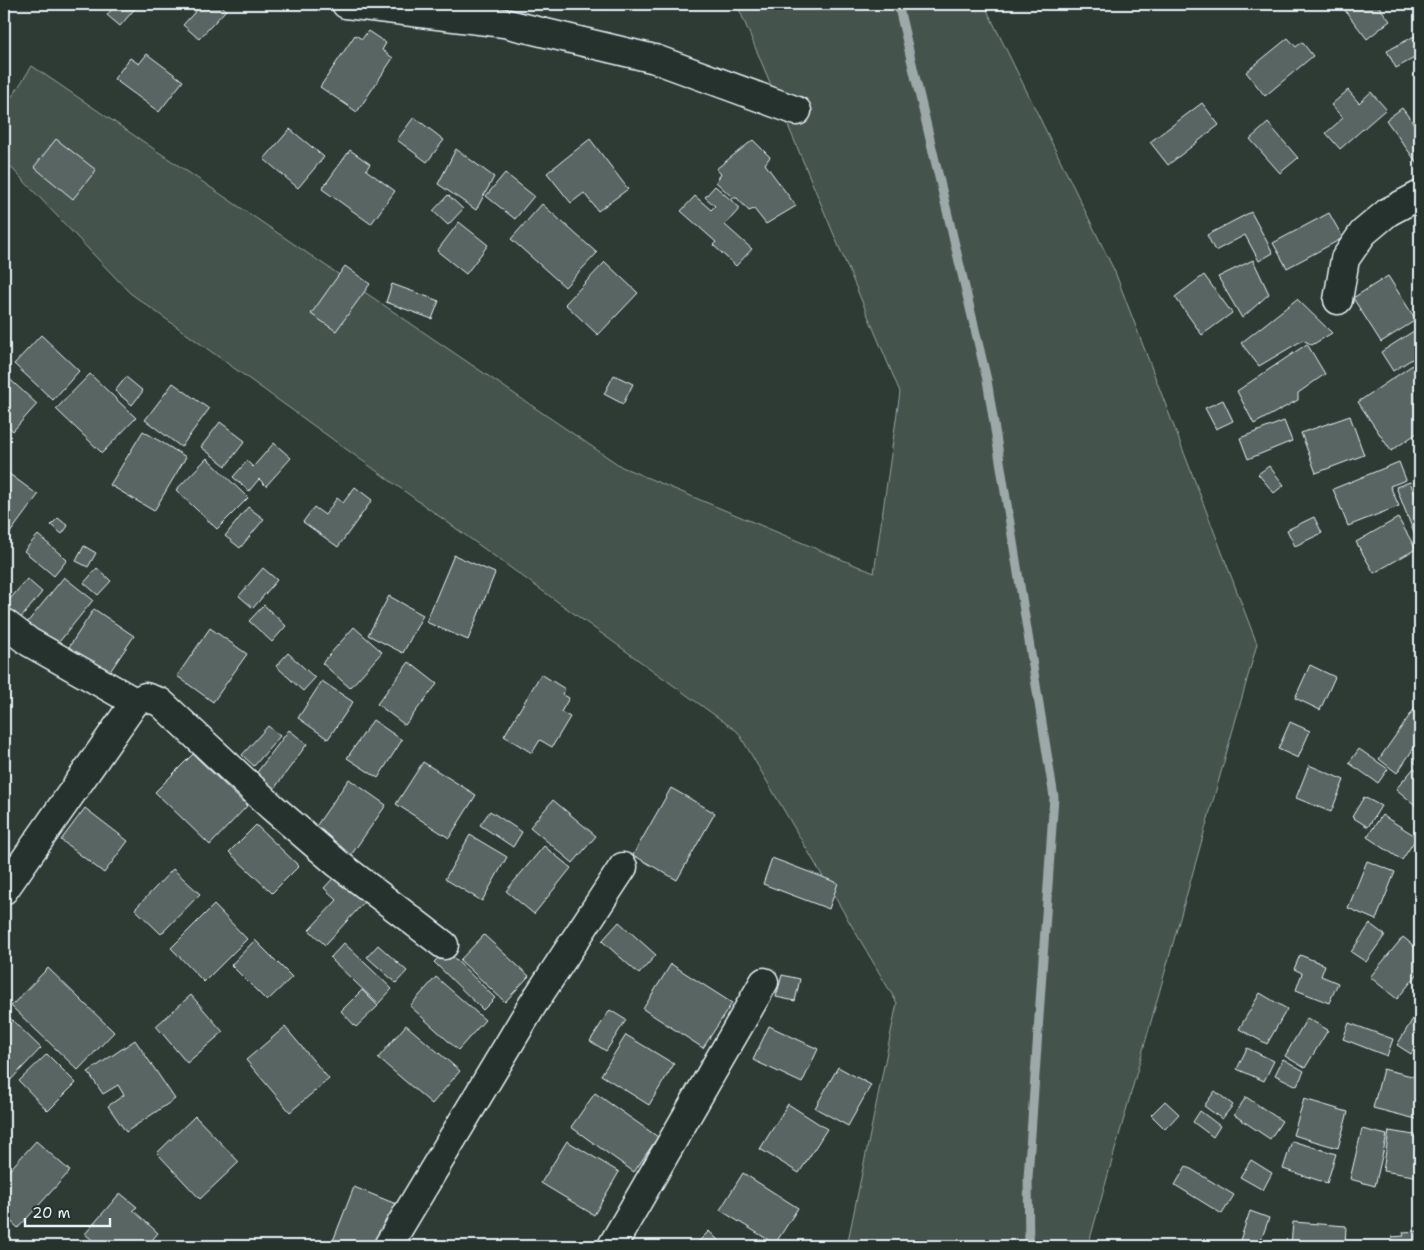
<svg xmlns="http://www.w3.org/2000/svg" width="1424" height="1250" font-family="'Shantell Sans',sans-serif">
<style>
.green{fill:#45524e;stroke:#96a2a3}
.lines{fill:none;stroke-linecap:round;stroke-linejoin:round}
.stream{stroke:#9da8a9;stroke-width:9}
.building{fill:#596563;stroke:#e8f1f8}
.street-casing{stroke:#e8f1f8;stroke-width:31}
.street{stroke:#26332d;stroke-width:28}
</style>
<rect width="100%" height="100%" fill="#2e3b35"/>
<filter id="ink" filterUnits="userSpaceOnUse"><feTurbulence type="fractalNoise" baseFrequency=".02" numOctaves="2"/><feDisplacementMap in="SourceGraphic" scale="10" xChannelSelector="R" yChannelSelector="G"/><feConvolveMatrix kernelMatrix="1 2 1 2 8 2 1 2 1" color-interpolation-filters="sRGB"/></filter>
<g filter="url(#ink)">
<path class="green" d="M737,4H984L1115,272L1257,644L1088,1246H847L897,1003L738,732L130,293L4,160V109L32,66L622,467L874,573L900,392Z"/>
<g class="lines">
<path class="stream" d="M898,4L987,380L1054,797L1028,1178L1029,1246"/>
</g>
<g class="building">
<path d="M116,4L138,5L120,26L107,15Z"/>
<path d="M202,4H220L226,10L199,39L183,25Z"/>
<path d="M579,4H608L607,9Z"/>
<path d="M1340,4H1377L1390,21L1367,39Z"/>
<path d="M368,31L386,43L382,50L393,58L357,112L320,87L355,35L362,39Z"/>
<path d="M1420,33V55L1396,68L1387,51Z"/>
<path d="M1288,38L1296,47L1302,42L1313,56L1265,96L1246,72Z"/>
<path d="M147,54L183,81L159,112L114,79L130,58L139,64Z"/>
<path d="M1348,90L1359,103L1371,92L1386,109L1340,149L1326,133L1343,118L1331,105Z"/>
<path d="M1202,103L1219,125L1168,165L1150,142Z"/>
<path d="M1402,108L1420,132V167L1386,120Z"/>
<path d="M414,117L444,140L427,162L397,140Z"/>
<path d="M1268,123L1298,158L1280,173L1250,139Z"/>
<path d="M290,129L324,157L298,188L264,159Z"/>
<path d="M56,139L96,170L73,199L34,167Z"/>
<path d="M590,139L628,189L598,211L584,193L571,203L547,173Z"/>
<path d="M753,140L770,157L765,164L796,206L766,224L754,209L749,211L737,198H733L716,182L721,174L716,169Z"/>
<path d="M456,149L494,177L476,210L438,184Z"/>
<path d="M350,150L370,164L366,170L395,191L371,224L322,189Z"/>
<path d="M505,173L534,196L515,219L486,196Z"/>
<path d="M715,186L740,208L725,225L752,249L736,266L713,245L716,242L681,211L695,196L711,210L715,206L705,197Z"/>
<path d="M448,195L463,209L448,225L433,211Z"/>
<path d="M542,204L597,253L565,287L511,239Z"/>
<path d="M1251,212L1273,253L1259,261L1245,235L1215,251L1207,235Z"/>
<path d="M1329,213L1343,238L1287,268L1273,243Z"/>
<path d="M459,222L488,245L466,274L437,251Z"/>
<path d="M1253,260L1269,294L1242,318L1218,277Z"/>
<path d="M605,262L638,293L598,335L565,304Z"/>
<path d="M345,266L370,284L336,331L311,314Z"/>
<path d="M1204,275L1232,313L1202,335L1175,297Z"/>
<path d="M1388,276L1416,320L1381,342L1353,298Z"/>
<path d="M392,284L439,301L432,319L386,302Z"/>
<path d="M1297,299L1332,333L1312,345L1303,340L1259,366L1241,343Z"/>
<path d="M1420,327V354L1393,371L1381,352Z"/>
<path d="M41,335L79,371L53,400L14,364Z"/>
<path d="M1307,344L1325,374L1298,393V400L1254,424L1237,391Z"/>
<path d="M1420,360V431L1391,451L1358,402Z"/>
<path d="M4,374L37,404L13,431L4,423Z"/>
<path d="M90,374L136,418L102,453L56,409Z"/>
<path d="M614,375L633,384L623,404L604,394Z"/>
<path d="M126,377L143,391L132,405L115,391Z"/>
<path d="M173,383L209,409L181,447L145,420Z"/>
<path d="M1223,400L1233,421L1216,429L1205,408Z"/>
<path d="M1350,416L1364,455L1316,473L1301,433Z"/>
<path d="M1284,421L1292,441L1248,459L1240,438Z"/>
<path d="M220,422L245,441L226,466L201,447Z"/>
<path d="M143,431L186,457L154,511L110,485Z"/>
<path d="M274,443L291,458L266,486L259,479L249,491L233,477L247,461L253,467Z"/>
<path d="M207,458L248,498L217,529L176,490Z"/>
<path d="M1399,462L1406,480L1390,486L1399,506L1348,526L1333,489Z"/>
<path d="M1269,466L1284,485L1274,493L1258,474Z"/>
<path d="M4,470L38,495L4,541Z"/>
<path d="M1410,482L1420,507V548L1396,487Z"/>
<path d="M355,487L372,500L338,547L303,522L314,507L325,515L337,498L343,503Z"/>
<path d="M248,507L264,519L240,548L225,536Z"/>
<path d="M1314,517L1322,533L1295,546L1287,530Z"/>
<path d="M58,518L68,526L62,534L51,525Z"/>
<path d="M1398,518L1416,549L1374,573L1356,542Z"/>
<path d="M38,535L67,560L54,576L24,551Z"/>
<path d="M84,546L96,553L88,567L76,561Z"/>
<path d="M454,555L495,573L468,640L426,622Z"/>
<path d="M97,568L111,581L98,595L84,583Z"/>
<path d="M263,568L277,580L253,608L239,596Z"/>
<path d="M64,577L93,600L55,647L26,624Z"/>
<path d="M27,579L42,592L21,618L5,605Z"/>
<path d="M389,596L423,615L403,653L368,635Z"/>
<path d="M264,605L286,626L272,642L249,621Z"/>
<path d="M94,609L134,636L107,676L67,650Z"/>
<path d="M354,627L382,652L350,688L322,663Z"/>
<path d="M210,628L247,654L213,702L177,676Z"/>
<path d="M288,653L315,678L303,691L276,666Z"/>
<path d="M409,662L437,684L405,725L377,704Z"/>
<path d="M1310,665L1335,677L1320,710L1295,698Z"/>
<path d="M541,674L565,689L562,694L569,698L561,712L570,717L552,747L540,740L532,753L504,736Z"/>
<path d="M322,681L353,702L328,739L298,718Z"/>
<path d="M1417,705L1420,708V739L1397,773L1379,759Z"/>
<path d="M373,720L402,740L378,778L347,758Z"/>
<path d="M1290,722L1310,731L1298,758L1278,749Z"/>
<path d="M268,726L280,736L254,766L242,755Z"/>
<path d="M289,730L307,744L274,789L255,775Z"/>
<path d="M1359,749L1388,769L1378,783L1349,763Z"/>
<path d="M1420,753V767L1414,762Z"/>
<path d="M193,754L247,806L210,845L155,792Z"/>
<path d="M423,762L476,795L449,838L396,804Z"/>
<path d="M1309,765L1344,780L1331,812L1296,798Z"/>
<path d="M1414,768L1420,773V809L1396,789Z"/>
<path d="M349,779L386,805L349,858L312,832Z"/>
<path d="M671,788L715,813L677,880L633,855Z"/>
<path d="M1364,797L1381,806L1368,827L1352,817Z"/>
<path d="M553,800L596,836L573,863L530,827Z"/>
<path d="M85,808L128,841L104,873L61,840Z"/>
<path d="M490,811L522,832L513,847L480,825Z"/>
<path d="M1382,815L1417,837L1402,860L1367,837Z"/>
<path d="M256,825L299,866L272,893L229,852Z"/>
<path d="M470,835L507,857L482,901L445,879Z"/>
<path d="M544,846L571,868L534,914L506,891Z"/>
<path d="M772,858L838,883L829,909L763,884Z"/>
<path d="M1367,861L1395,872L1376,920L1348,908Z"/>
<path d="M173,869L200,894L161,934L135,909Z"/>
<path d="M338,873L367,899L325,945L309,930L337,900L324,888Z"/>
<path d="M214,905L247,939L204,982L171,948Z"/>
<path d="M619,922L656,955L639,974L602,941Z"/>
<path d="M1370,924L1385,935L1366,962L1351,952Z"/>
<path d="M484,935L529,976L505,1002L460,960Z"/>
<path d="M1403,937L1420,951V971L1397,999L1370,977Z"/>
<path d="M255,940L292,977L267,1001L231,965Z"/>
<path d="M344,943L392,989L378,1004L330,958Z"/>
<path d="M378,945L407,971L396,983L367,957Z"/>
<path d="M446,950L495,998L483,1010L434,962Z"/>
<path d="M1300,955L1325,965L1321,976L1338,983L1329,1003L1296,990L1302,973L1294,969Z"/>
<path d="M671,964L732,1003L703,1048L643,1009Z"/>
<path d="M48,968L114,1032L78,1070L11,1006Z"/>
<path d="M782,975L800,979L795,1001L776,997Z"/>
<path d="M436,977L485,1020L458,1050L410,1006Z"/>
<path d="M362,990L378,1006L356,1027L341,1011Z"/>
<path d="M1260,993L1287,1009L1267,1044L1239,1029Z"/>
<path d="M191,995L223,1032L187,1063L156,1026Z"/>
<path d="M610,1010L626,1020L606,1051L590,1041Z"/>
<path d="M1414,1017L1420,1021V1038L1411,1054L1397,1045Z"/>
<path d="M10,1018L41,1048L4,1087V1025Z"/>
<path d="M1307,1018L1328,1030L1305,1068L1285,1056Z"/>
<path d="M1349,1023L1393,1039L1387,1056L1343,1039Z"/>
<path d="M406,1025L460,1071L432,1104L378,1058Z"/>
<path d="M769,1026L818,1049L802,1083L753,1060Z"/>
<path d="M285,1027L329,1079L290,1112L246,1060Z"/>
<path d="M626,1035L674,1064L649,1105L601,1075Z"/>
<path d="M135,1040L175,1099L126,1132L108,1106L124,1095L118,1085L103,1094L88,1072Z"/>
<path d="M1247,1048L1274,1061L1264,1081L1237,1069Z"/>
<path d="M47,1054L76,1083L48,1111L19,1081Z"/>
<path d="M1283,1059L1304,1071L1297,1086L1275,1075Z"/>
<path d="M838,1067L871,1085L848,1126L815,1108Z"/>
<path d="M1383,1069L1420,1078V1120L1373,1108Z"/>
<path d="M1215,1091L1233,1105L1222,1119L1204,1106Z"/>
<path d="M595,1093L658,1137L634,1172L571,1127Z"/>
<path d="M1246,1097L1282,1121L1270,1139L1234,1115Z"/>
<path d="M1304,1099L1348,1112L1338,1148L1293,1135Z"/>
<path d="M1165,1101L1179,1114L1165,1129L1151,1115Z"/>
<path d="M788,1104L827,1129L799,1173L760,1149Z"/>
<path d="M1200,1111L1220,1126L1213,1137L1193,1122Z"/>
<path d="M195,1116L239,1162L200,1199L157,1153Z"/>
<path d="M1362,1129L1387,1135L1375,1186L1350,1179Z"/>
<path d="M1389,1131L1420,1136V1177L1383,1171Z"/>
<path d="M36,1141L70,1171L18,1228L4,1215V1176Z"/>
<path d="M567,1141L619,1172L594,1215L541,1183Z"/>
<path d="M1292,1141L1336,1154L1327,1183L1283,1169Z"/>
<path d="M1251,1160L1272,1173L1263,1190L1240,1177Z"/>
<path d="M1186,1166L1234,1195L1222,1214L1175,1185Z"/>
<path d="M743,1173L798,1208L775,1244L720,1210Z"/>
<path d="M354,1187L396,1204L380,1246H331Z"/>
<path d="M120,1193L137,1207L133,1210L158,1233L147,1246H95L97,1244L85,1234Z"/>
<path d="M1250,1211L1269,1218L1259,1246H1238Z"/>
<path d="M1293,1222L1346,1226L1345,1246H1291Z"/>
<path d="M709,1231L724,1246H694Z"/>
<path d="M1420,1231V1246H1392V1237L1404,1236L1403,1232Z"/>
</g>
<g class="lines">
<defs>
<g id="street">
<path d="M346,4L504,23L655,59L797,111"/>
<path d="M1338,300L1345,259L1363,233L1388,212L1420,195"/>
<path d="M4,623L29,642L135,702"/>
<path d="M4,890L135,702L145,697L160,702L272,807L337,863L444,945"/>
<path d="M388,1246L533,1004L623,867"/>
<path d="M612,1246L764,982"/>
</g>
</defs>
<use href="#street" class="street-casing"/>
<use href="#street" class="street"/>
</g>
</g>
<rect width="1424" height="1250" fill="none" stroke="#26332d" stroke-width="20"/>
<rect x="10" y="10" width="1404" height="1230" fill="none" stroke="#e8f1f8" stroke-width="2" filter="url(#ink)"/>
<path d="M25 1218v8h85v-8" fill="none" stroke="#e8f1f8" stroke-width="2.5"/>
<text x="32" y="1218" font-size="15" fill="#e8f1f8" stroke="#26332d" stroke-width="4" paint-order="stroke">20 m</text>
</svg>
